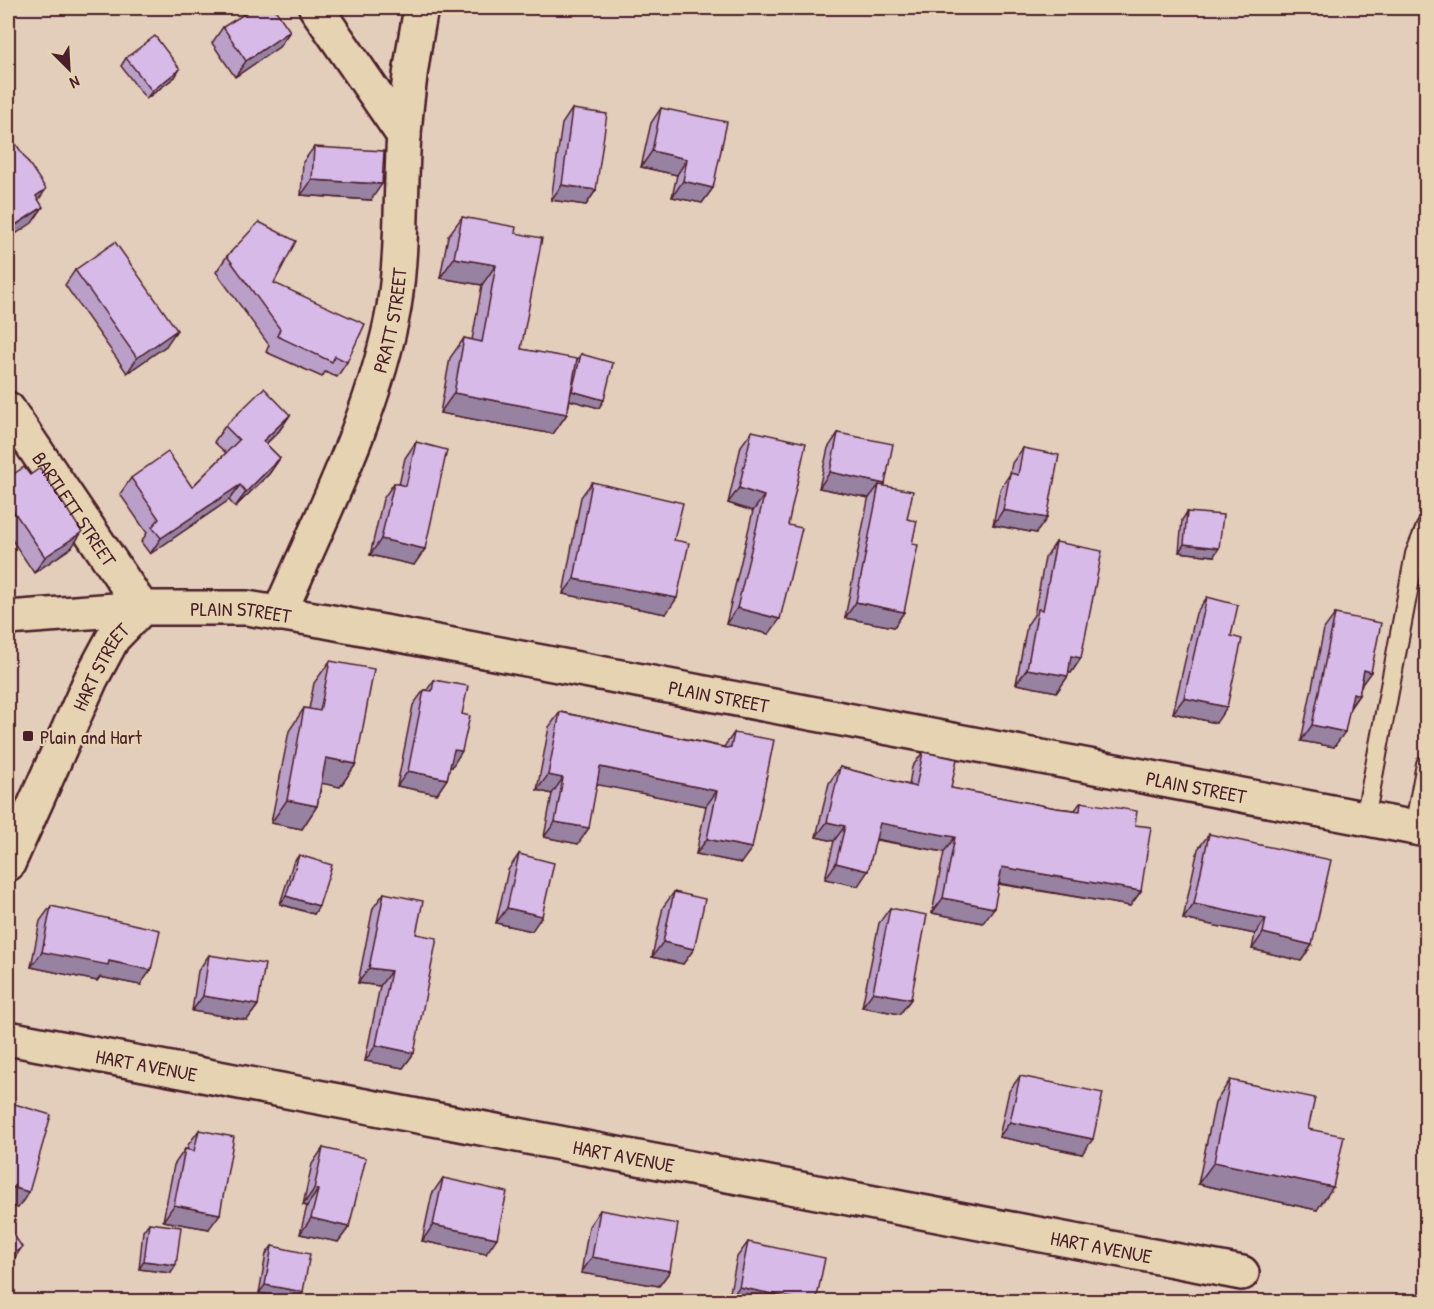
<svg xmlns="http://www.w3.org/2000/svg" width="1434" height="1309" font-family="'Patrick Hand',sans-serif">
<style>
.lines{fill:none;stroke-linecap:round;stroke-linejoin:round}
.lane-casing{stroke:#4a1f2b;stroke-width:22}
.street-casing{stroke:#4a1f2b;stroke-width:38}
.secondary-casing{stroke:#4a1f2b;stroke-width:38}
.lane{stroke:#e6d3b1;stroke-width:18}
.street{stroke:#e6d3b1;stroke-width:33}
.secondary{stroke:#e6d3b1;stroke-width:33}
.wall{fill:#baa0c8;stroke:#4a1f2b;stroke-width:1.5}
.shaded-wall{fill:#9782a2;stroke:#4a1f2b;stroke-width:1.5}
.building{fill:#d8bae8;stroke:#4a1f2b;stroke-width:1.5}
.poi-dot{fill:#4a1f2b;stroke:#e6d3b1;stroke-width:2}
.labels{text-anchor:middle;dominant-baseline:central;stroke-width:4.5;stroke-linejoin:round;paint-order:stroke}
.street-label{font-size:20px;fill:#4a1f2b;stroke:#e6d3b1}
.poi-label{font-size:20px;fill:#4a1f2b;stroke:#e6d3b1;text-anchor:start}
</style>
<rect width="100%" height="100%" fill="#e3cebc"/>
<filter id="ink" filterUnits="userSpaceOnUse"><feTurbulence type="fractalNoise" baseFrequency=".0167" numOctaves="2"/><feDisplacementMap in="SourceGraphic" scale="12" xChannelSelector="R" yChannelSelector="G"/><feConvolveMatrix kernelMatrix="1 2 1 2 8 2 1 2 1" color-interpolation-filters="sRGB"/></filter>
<g filter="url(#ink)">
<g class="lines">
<defs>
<g id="lane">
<path d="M1365,819L1415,554L1426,527"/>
<path d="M1414,828L1426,764"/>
</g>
<g id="street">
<path d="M316,8L404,136"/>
<path id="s1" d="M8,409L142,608L8,618"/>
<path id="s2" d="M279,614C322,515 375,413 394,307C403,249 400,192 404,134C407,91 413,50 421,8"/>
<path id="s3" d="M8,1038L1242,1273"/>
</g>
<g id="secondary">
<path id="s4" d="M8,864L91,679L113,638L142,608H247L326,621L1426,830"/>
</g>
</defs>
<use href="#lane" class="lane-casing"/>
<use href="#street" class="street-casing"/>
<use href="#secondary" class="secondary-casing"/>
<use href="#lane" class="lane"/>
<use href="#street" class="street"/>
<use href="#secondary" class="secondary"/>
</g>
<g class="wall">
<path d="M223,27L290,31L279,47L235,77L212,43Z"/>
<path d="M126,58L175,77L146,99L121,66Z"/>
<path d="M661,108L713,188L702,203L672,197L677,175L641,167L651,123Z"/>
<path d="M572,109L596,190L586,205L551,200L562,124Z"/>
<path d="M314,147L371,200L301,195L303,162Z"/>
<path d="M462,217L515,233L521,349L577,360L581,354L599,408L570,400L567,414L553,434L440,413L450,358L464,338L472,340L482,285L440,278L448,236Z"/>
<path d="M227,256L274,283L347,362L337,377L325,372L322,377L266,352L269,345L216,272Z"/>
<path d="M75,270L166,346L127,373L65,285Z"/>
<path d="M290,415L279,431L266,444L280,458L269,474L235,507L229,500L150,554L141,542L147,533L120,494L131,478L192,487L226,453L214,442L225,426Z"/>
<path d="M752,431L788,525L769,634L726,624L753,511L728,503L741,446Z"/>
<path d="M838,433L885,484L883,485L907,519L912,544L904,612L894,627L845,618L868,500L869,498L819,488L828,448Z"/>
<path d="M416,442L425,549L414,565L370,555L383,499L394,483L399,485L405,458Z"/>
<path d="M1023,448L1047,518L1036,533L993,525L1000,489L1010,474L1012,463Z"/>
<path d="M8,478L72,547L34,573L8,534Z"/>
<path d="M592,482L674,540L666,614L563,594L581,497Z"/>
<path d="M1187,512L1214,556L1179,552L1182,520Z"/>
<path d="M1056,542L1081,658L1071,673H1068V676L1057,692L1016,684L1027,625L1034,615L1045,558Z"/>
<path d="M1207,597L1231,636L1216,723L1173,713L1196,613Z"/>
<path d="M1335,614L1361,686L1359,695L1350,708L1334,747L1301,741L1324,629Z"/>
<path d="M330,661L356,764L340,787L322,783L317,806L302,829L271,823L289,731L304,708L309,709L314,683Z"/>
<path d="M434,680L452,767L450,766L447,779L437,794L397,786L413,705L424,690H427Z"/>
<path d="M560,712L724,747L734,733L741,863L696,854L706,806L597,784L578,844L544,837L552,794L537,790L549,727Z"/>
<path d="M923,752L951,788L1056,808L1075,810L1081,802L1135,825L1141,891L1130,906L998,884L983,923L932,913L944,852L876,840L858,886L825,879L834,841L816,837L829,783L840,767L909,785L912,767Z"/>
<path d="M1209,834L1312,945L1301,961L1252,949L1255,934L1183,919L1198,849Z"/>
<path d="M519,854L532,931L496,923L508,870Z"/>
<path d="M299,855L319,906L314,914L280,904L293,863Z"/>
<path d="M674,892L694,949L683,964L652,957L663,907Z"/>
<path d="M384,893L416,934L414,1053L403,1068L365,1061L380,986L358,983L373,908Z"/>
<path d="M51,906L140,985L100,977L97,981L31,967L40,921Z"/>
<path d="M890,908L911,999L900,1014L862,1007L879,923Z"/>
<path d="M209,955L258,1005L247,1020L192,1011L198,971Z"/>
<path d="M1020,1076L1082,1154L999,1137L1009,1091Z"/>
<path d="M1230,1080L1308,1129L1317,1210L1198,1184L1215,1103Z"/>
<path d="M199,1130L209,1229L163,1221L174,1165L185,1149L187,1150L188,1145Z"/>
<path d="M323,1148L349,1227L338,1242L300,1234L307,1206L303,1205L312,1164Z"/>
<path d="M443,1178L486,1254L422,1241L432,1194Z"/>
<path d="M600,1210L670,1271L659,1286L581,1273L589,1226Z"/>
<path d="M149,1223L176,1265L171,1273L139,1269L143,1231Z"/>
<path d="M748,1242L816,1302H728L737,1257Z"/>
<path d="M272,1246L297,1300L259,1293L266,1254Z"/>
</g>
<g class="shaded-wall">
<path d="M911,8H922L920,10Z"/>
<path d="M290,31L279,47L235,77L246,61Z"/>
<path d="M180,69L175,77L146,99L152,91Z"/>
<path d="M652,151L687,159L677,175L641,167Z"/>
<path d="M312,180L382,184L371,200L301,195Z"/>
<path d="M683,181L713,188L702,203L672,197Z"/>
<path d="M562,185L596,190L586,205L551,200Z"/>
<path d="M46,189L35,205L36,196Z"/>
<path d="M43,207L32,223L8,239V230Z"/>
<path d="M454,258L496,265L482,285L440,278Z"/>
<path d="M177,330L166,346L127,373L137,358Z"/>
<path d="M572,391L604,400L599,408L566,399Z"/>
<path d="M454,393L567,414L553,434L440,413Z"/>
<path d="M290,415L279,431L252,457L263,441Z"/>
<path d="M280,458L269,474L235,507L246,492Z"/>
<path d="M830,472L885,484L877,495L879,485L869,498L819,488Z"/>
<path d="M240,485L229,500L150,554L161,538Z"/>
<path d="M739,488L764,496L753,511L728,503Z"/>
<path d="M1003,510L1047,518L1036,533L993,525Z"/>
<path d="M82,532L72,547L34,573L45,557Z"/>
<path d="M381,539L425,549L414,565L370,555Z"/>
<path d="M1184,544L1219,548L1214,556L1179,552Z"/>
<path d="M574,579L677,598L666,614L563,594Z"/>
<path d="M856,602L904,612L894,627L845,618Z"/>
<path d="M737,608L780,619L769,634L726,624Z"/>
<path d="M1071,656L1081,658L1071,673L1060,671Z"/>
<path d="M1027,669L1068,676L1057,692L1016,684Z"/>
<path d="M1364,670L1371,672L1360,687Z"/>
<path d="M1353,693L1359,695L1348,710Z"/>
<path d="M1184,698L1227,707L1216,723L1173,713Z"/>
<path d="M1312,725L1345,732L1334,747L1301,741Z"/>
<path d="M454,750L462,751L452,767L443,765Z"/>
<path d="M326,758L356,764L340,787L311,781Z"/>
<path d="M600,767L717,791L706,806L589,783Z"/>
<path d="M408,771L447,779L437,794L397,786Z"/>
<path d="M548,775L563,778L552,794L537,790Z"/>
<path d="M287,800L317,806L302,829L271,823Z"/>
<path d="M555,822L589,828L578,844L544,837Z"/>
<path d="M827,822L845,826L834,841L816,837Z"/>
<path d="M880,823L955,837L944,852L870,838Z"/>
<path d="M707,839L752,848L741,863L696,854Z"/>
<path d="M836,863L868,871L858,886L825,879Z"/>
<path d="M1002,867L1141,891L1130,906L991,882Z"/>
<path d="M286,896L319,906L314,914L280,904Z"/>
<path d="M943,898L994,908L983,923L932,913Z"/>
<path d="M1194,904L1266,919L1255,934L1183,919Z"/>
<path d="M507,908L542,916L532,931L496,923Z"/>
<path d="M1263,933L1312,945L1301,961L1252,949Z"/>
<path d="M663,942L694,949L683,964L652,957Z"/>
<path d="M42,952L109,961L151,970L140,985L100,977L97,981L31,967Z"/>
<path d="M369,968L391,971L380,986L358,983Z"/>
<path d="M873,992L911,999L900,1014L862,1007Z"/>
<path d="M203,996L258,1005L247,1020L192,1011Z"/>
<path d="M376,1045L414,1053L403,1068L365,1061Z"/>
<path d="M1010,1122L1093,1139L1082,1154L999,1137Z"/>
<path d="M1214,1162L1333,1187L1317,1210L1198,1184Z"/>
<path d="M8,1186L29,1192L18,1208L8,1205Z"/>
<path d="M314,1189L318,1190L307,1206L303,1205Z"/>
<path d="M174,1205L220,1214L209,1229L163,1221Z"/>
<path d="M311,1218L349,1227L338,1242L300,1234Z"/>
<path d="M433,1225L497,1238L486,1254L422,1241Z"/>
<path d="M22,1247L12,1262L8,1265V1258Z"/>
<path d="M592,1257L670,1271L659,1286L581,1273Z"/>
<path d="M144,1261L176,1265L171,1273L139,1269Z"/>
<path d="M265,1285L303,1292L297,1300L259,1293Z"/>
<path d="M739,1287L810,1302H728Z"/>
</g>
<g class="building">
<path d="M254,8H274L290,31L246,61L223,27Z"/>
<path d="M155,36L180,69L152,91L126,58Z"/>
<path d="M661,108L727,122L713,188L683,181L687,159L652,151Z"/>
<path d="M572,109L607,114L596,190L562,185Z"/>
<path d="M8,132L46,189L36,196L43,207L8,230Z"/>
<path d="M314,147L384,151L382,184L312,180Z"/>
<path d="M462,217L516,227L515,233L542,238L521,349L577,359L567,414L454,393L464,338L482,342L496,265L454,258Z"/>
<path d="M259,222L296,241L274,283L365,324L347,362L335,356L332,362L277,336L280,329L227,256Z"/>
<path d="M115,242L177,330L137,358L75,270Z"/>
<path d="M581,354L613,363L604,400L572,391Z"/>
<path d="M264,388L290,415L263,441L280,458L246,492L240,485L161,538L152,527L159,519L131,478L168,452L192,487L239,440L225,426Z"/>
<path d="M752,431L806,443L788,525L802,528L780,619L737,608L764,496L739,488Z"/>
<path d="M838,433L893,444L885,484L830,472Z"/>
<path d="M416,442L447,450L425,549L381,539L394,483L406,486Z"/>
<path d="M1023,448L1059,455L1047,518L1003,510L1010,473L1018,475Z"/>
<path d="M24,467L30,475L40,468L82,532L45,557L8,503V478Z"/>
<path d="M592,482L683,503L674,540L689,543L677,598L574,579Z"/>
<path d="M879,485L913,491L907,519L917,521L912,544L918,545L904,612L856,602Z"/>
<path d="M1187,512L1223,515L1219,548L1184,544Z"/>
<path d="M1056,542L1102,551L1081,658L1071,656L1068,676L1027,669L1038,609L1043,610Z"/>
<path d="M1207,597L1238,605L1231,636L1242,639L1227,707L1184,698Z"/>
<path d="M1335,614L1381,623L1371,672L1364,670L1359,695L1353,693L1345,732L1312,725Z"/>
<path d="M330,661L374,669L356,764L326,758L317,806L287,800L304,708L320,711Z"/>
<path d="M434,680L468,686L462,714L470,716L462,751L454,750L447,779L408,771L424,690L432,691Z"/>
<path d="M560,712L726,748L731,747L734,733L774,740L752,848L707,839L717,791L600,767L589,828L555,822L563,778L548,775Z"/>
<path d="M923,752L957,759L951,788L1056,808L1080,811L1081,802L1137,811L1135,825L1151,827L1141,891L1002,867L994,908L943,898L955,837L880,823L868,871L836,863L845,826L827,822L840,767L916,787Z"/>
<path d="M1209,834L1331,860L1312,945L1263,933L1266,919L1194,904Z"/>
<path d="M519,854L554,863L542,916L507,908Z"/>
<path d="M299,855L332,865L319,906L286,896Z"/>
<path d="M674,892L705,899L694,949L663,942Z"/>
<path d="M384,893L423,901L416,934L437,938L414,1053L376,1045L391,971L369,968Z"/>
<path d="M51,906L160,930L151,970L109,961L108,965L42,952Z"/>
<path d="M890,908L927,915L911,999L873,992Z"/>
<path d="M209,955L265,964L258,1005L203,996Z"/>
<path d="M1020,1076L1103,1093L1093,1139L1010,1122Z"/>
<path d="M1230,1080L1315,1098L1308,1129L1344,1136L1333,1187L1214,1162Z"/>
<path d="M8,1102L51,1115L29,1192L8,1186Z"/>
<path d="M199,1130L234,1137L220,1214L174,1205L185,1149L194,1151Z"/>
<path d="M323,1148L366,1158L349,1227L311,1218L318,1190L314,1189Z"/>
<path d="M443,1178L507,1192L497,1238L433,1225Z"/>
<path d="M600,1210L678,1224L670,1271L592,1257Z"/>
<path d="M149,1223L181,1227L176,1265L144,1261Z"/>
<path d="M8,1226L22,1247L8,1258Z"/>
<path d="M748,1242L825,1258L816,1302H810L739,1287Z"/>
<path d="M272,1246L310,1254L303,1292L265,1285Z"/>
</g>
</g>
<rect class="poi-dot" x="22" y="730" width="12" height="12" rx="3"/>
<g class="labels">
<g class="street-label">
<text stroke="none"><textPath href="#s2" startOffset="315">PRATT STREET</textPath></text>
<text stroke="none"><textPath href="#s1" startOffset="120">BARTLETT STREET</textPath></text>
<text stroke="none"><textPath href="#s4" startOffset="390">PLAIN STREET</textPath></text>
<text stroke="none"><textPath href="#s4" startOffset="218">HART STREET</textPath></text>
<text stroke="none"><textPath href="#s4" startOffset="876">PLAIN STREET</textPath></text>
<text stroke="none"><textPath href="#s4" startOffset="1362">PLAIN STREET</textPath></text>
<text stroke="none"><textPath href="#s3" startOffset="141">HART AVENUE</textPath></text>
<text stroke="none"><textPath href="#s3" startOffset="627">HART AVENUE</textPath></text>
<text stroke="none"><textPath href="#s3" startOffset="1113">HART AVENUE</textPath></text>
</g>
<g class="poi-label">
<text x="40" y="736">Plain and Hart</text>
</g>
</g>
<rect width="1434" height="1309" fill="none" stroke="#e6d3b1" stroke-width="30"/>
<rect x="15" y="15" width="1404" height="1279" fill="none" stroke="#4a1f2b" stroke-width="2" filter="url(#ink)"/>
<g transform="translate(69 69) rotate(156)" stroke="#e6d3b1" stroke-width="4.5" paint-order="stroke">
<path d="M0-4.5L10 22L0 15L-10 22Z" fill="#4a1f2b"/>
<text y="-9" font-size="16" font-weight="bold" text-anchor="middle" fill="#4a1f2b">N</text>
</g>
</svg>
